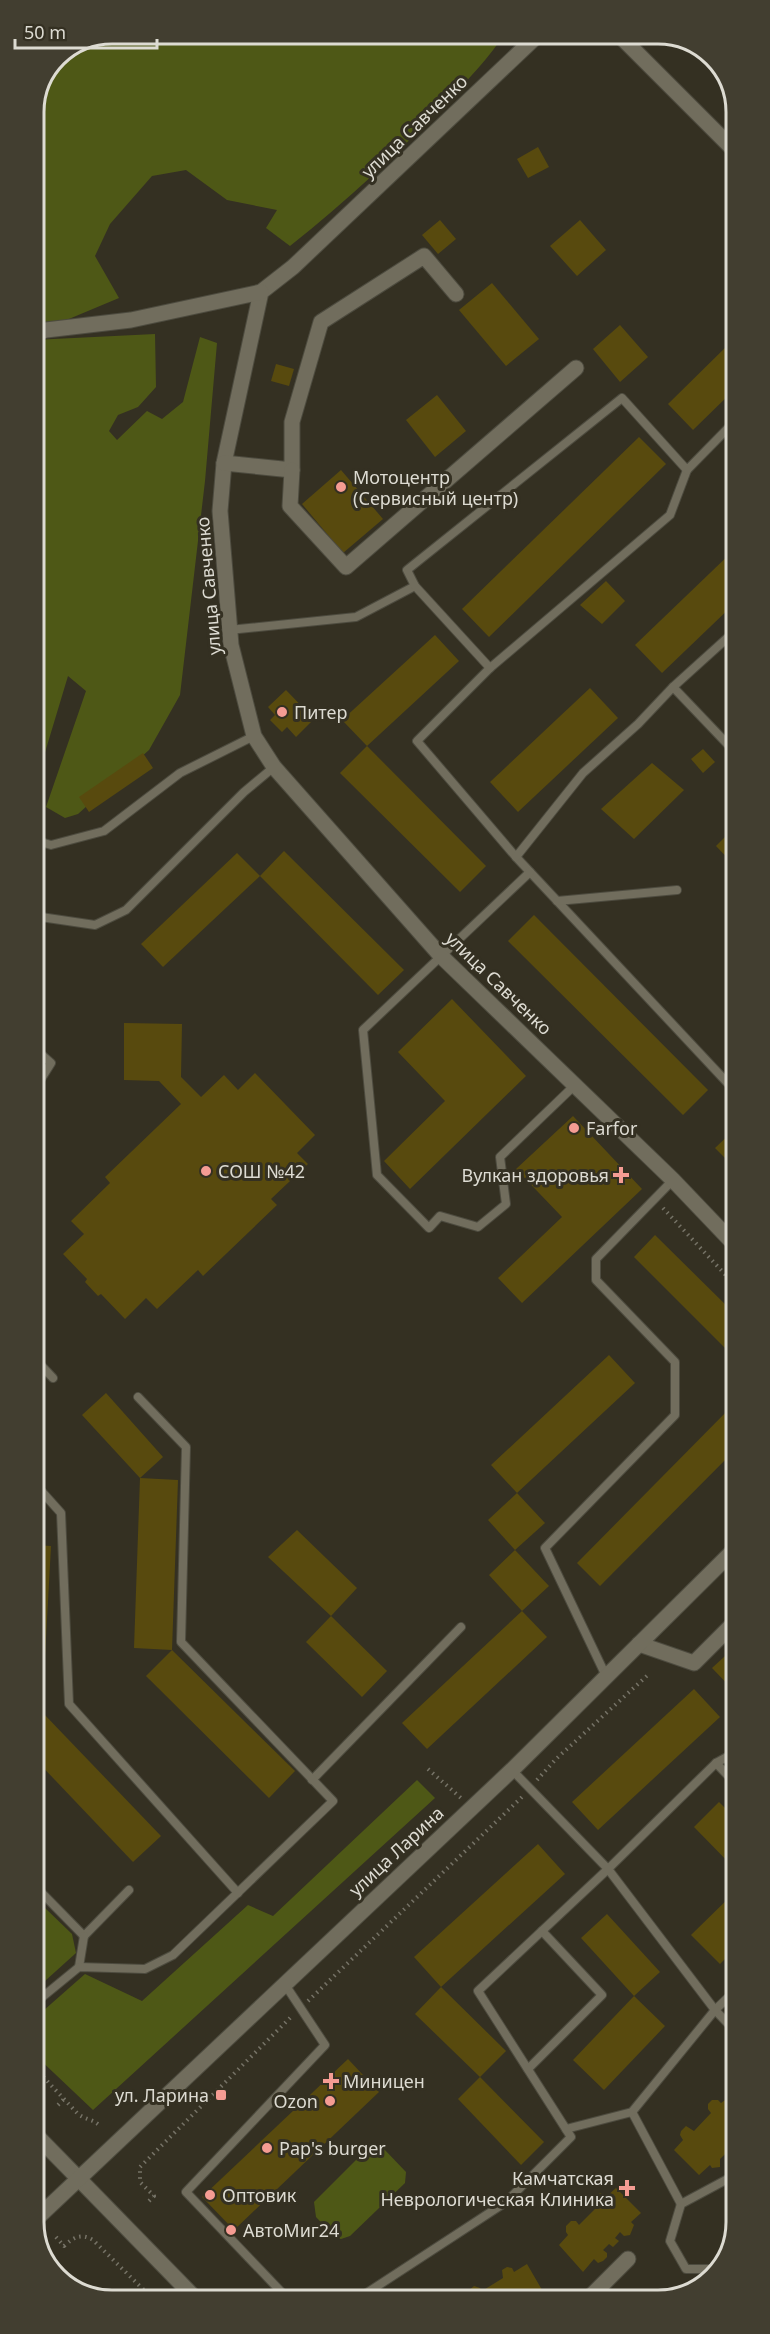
<svg xmlns="http://www.w3.org/2000/svg" width="770" height="2334" font-family="'Noto Sans',sans-serif">
<style>
.green{fill:#4e5816}
.building{fill:#584a0e}
.lines{fill:none;stroke-linecap:round;stroke-linejoin:round}
.service-casing{stroke:#4d4b3f;stroke-width:10}
.minor-casing{stroke:#4d4b3f;stroke-width:17}
.secondary-casing{stroke:#4d4b3f;stroke-width:17}
.path{stroke:#767367;stroke-width:4;stroke-dasharray:1.5 4.5;stroke-linecap:butt}
.service{stroke:#716d5d;stroke-width:8}
.minor{stroke:#716d5d;stroke-width:15}
.secondary{stroke:#716d5d;stroke-width:15}
.poi-dot{fill:#f59c93;stroke:#343022;stroke-width:2}
.labels{text-anchor:middle;dominant-baseline:central;stroke-width:6;stroke-linejoin:round;paint-order:stroke}
.street-label{font-size:18px;fill:#dddbd2;stroke:#343022}
.poi-label{font-size:18px;fill:#dddbd2;stroke:#343022;text-anchor:start}
.rim{fill:none;stroke:#dddbd2;stroke-width:3}
</style>
<rect width="100%" height="100%" fill="#343022"/>
<g class="green">
<path d="M115,33H505C489,58 469,78 449,100C399,152 347,201 290,246L266,228L277,210L227,200L186,170L152,176L110,224L95,256L119,298L33,334V107L56,56L81,46L96,48Z"/>
<path d="M155,334L156,387L138,407L118,415L109,431L117,440L147,411L162,419L183,402L200,337L217,343L205,481L180,695L149,750L78,814L65,818L46,807L86,691L68,676L34,789L33,340Z"/>
<path d="M417,1780L435,1798L93,2110L35,2055V2018L85,1974L142,2001L248,1905L273,1916Z"/>
<path d="M44,1907L72,1934L76,1953L35,1990V1914Z"/>
<path d="M378,2145L383,2148L406,2172L405,2183L350,2236L341,2239L336,2238L316,2217L314,2202L367,2149Z"/>
</g>
<g class="building">
<path d="M538,147L549,167L528,178L517,159Z"/>
<path d="M440,220L456,239L438,254L422,235Z"/>
<path d="M580,220L606,250L577,276L550,246Z"/>
<path d="M492,283L539,339L506,366L459,310Z"/>
<path d="M620,325L648,357L620,382L593,349Z"/>
<path d="M732,341L735,345V389L693,430L668,404Z"/>
<path d="M276,364L294,369L289,386L271,381Z"/>
<path d="M437,395L466,431L435,457L406,420Z"/>
<path d="M639,437L666,464L489,637L462,609Z"/>
<path d="M341,470L383,519L343,553L302,504Z"/>
<path d="M735,549V603L662,673L635,645Z"/>
<path d="M606,581L625,601L602,624L580,605Z"/>
<path d="M435,635L459,661L367,746L342,720Z"/>
<path d="M590,688L618,718L518,812L490,782Z"/>
<path d="M286,690L314,719L296,737L287,727L282,732L270,720L275,715L268,707Z"/>
<path d="M367,746L486,866L460,892L340,773Z"/>
<path d="M703,749L715,762L703,773L691,759Z"/>
<path d="M143,753L153,768L89,812L79,797Z"/>
<path d="M652,763L684,790L634,839L601,809Z"/>
<path d="M735,827V866L716,846Z"/>
<path d="M284,851L404,970L378,995L260,876Z"/>
<path d="M237,853L260,876L163,967L141,944Z"/>
<path d="M534,915L708,1090L683,1115L508,941Z"/>
<path d="M452,999L526,1076L410,1189L384,1161L445,1101L398,1052Z"/>
<path d="M124,1023L182,1024L181,1077L201,1097L224,1075L238,1090L255,1073L315,1135L297,1153L308,1164L271,1199L277,1205L203,1276L198,1270L157,1309L146,1298L125,1319L101,1294L98,1296L85,1282L87,1279L63,1254L84,1234L71,1221L110,1183L105,1177L181,1104L159,1081L124,1080Z"/>
<path d="M573,1116L642,1189L522,1303L498,1278L562,1217L516,1169Z"/>
<path d="M736,1128V1169L715,1148Z"/>
<path d="M655,1235L736,1315V1359L634,1257Z"/>
<path d="M609,1355L635,1383L517,1493L491,1465Z"/>
<path d="M106,1393L163,1457L140,1478L82,1415Z"/>
<path d="M736,1402V1449L600,1586L577,1563Z"/>
<path d="M140,1478L178,1480L172,1650L134,1648Z"/>
<path d="M517,1493L545,1523L515,1550L488,1520Z"/>
<path d="M297,1530L357,1588L331,1616L268,1557Z"/>
<path d="M35,1545L51,1546L42,1712L35,1711Z"/>
<path d="M515,1550L549,1586L522,1611L489,1575Z"/>
<path d="M522,1611L547,1637L427,1749L402,1723Z"/>
<path d="M331,1616L387,1671L362,1697L306,1642Z"/>
<path d="M736,1646V1693L712,1668Z"/>
<path d="M172,1650L295,1771L269,1798L146,1676Z"/>
<path d="M694,1689L720,1717L598,1830L572,1802Z"/>
<path d="M42,1712L161,1836L133,1862L35,1759V1718Z"/>
<path d="M719,1802L737,1820V1871L694,1827Z"/>
<path d="M538,1844L565,1874L441,1987L414,1957Z"/>
<path d="M737,1890V1947L720,1964L691,1935Z"/>
<path d="M607,1914L660,1972L634,1996L581,1938Z"/>
<path d="M441,1987L506,2051L480,2077L415,2014Z"/>
<path d="M634,1996L665,2026L604,2090L573,2060Z"/>
<path d="M348,2059L379,2092L234,2230L202,2197Z"/>
<path d="M480,2077L544,2142L521,2165L458,2099Z"/>
<path d="M732,2095L737,2100V2143L720,2159V2167L712,2168L710,2165L699,2175L674,2150L683,2140L680,2135L681,2131L686,2126L694,2131L711,2113L708,2109V2104L712,2100H718L721,2103Z"/>
<path d="M616,2188L641,2213L631,2222L634,2225L630,2235L624,2236L620,2232L615,2238L619,2241L613,2247L609,2244L603,2250L607,2253V2257L603,2261L598,2263L594,2259L583,2272L559,2245L568,2235L566,2232V2226L571,2221H576L579,2225L596,2208L592,2204L593,2197L598,2193H603L606,2197Z"/>
<path d="M527,2264L545,2295L539,2299H469L468,2291L474,2286L480,2288L482,2291L503,2278L502,2270L507,2267L512,2268L514,2272Z"/>
</g>
<g class="lines">
<defs>
<g id="service">
<path d="M687,470L670,515L490,668L417,741L516,857L736,1092"/>
<path d="M229,630L356,617L415,586"/>
<path d="M490,668L415,586L407,570L622,398L687,470L735,421"/>
<path d="M673,687L735,752"/>
<path d="M34,840L51,845L104,831L180,773L254,736"/>
<path d="M516,857L583,773L638,724L673,687L735,631"/>
<path d="M530,872L363,1030L377,1175L429,1228L440,1216L478,1227L506,1204L500,1157L575,1085"/>
<path d="M557,901L677,890"/>
<path d="M34,916L95,925L126,910L244,792L274,767"/>
<path d="M34,1048L51,1063L34,1090"/>
<path d="M35,1359L53,1378"/>
<path d="M35,1484L61,1513L69,1704L238,1893"/>
<path d="M606,1676L545,1548L675,1415V1362L596,1280V1259L673,1180"/>
<path d="M716,1763L736,1784"/>
<path d="M312,1780L461,1627"/>
<path d="M35,1886L84,1936L129,1890"/>
<path d="M79,1967L84,1936"/>
<path d="M284,1983L325,2045L186,2192L289,2300"/>
<path d="M737,1989L715,2010L737,2033"/>
<path d="M35,2003L79,1967L145,1969L173,1955L333,1801L181,1642L186,1447L138,1397"/>
<path d="M528,2069L602,1995L542,1931"/>
<path d="M632,2112L681,2204"/>
<path d="M566,2129L632,2112L715,2010L608,1869L716,1763L736,1752"/>
<path d="M721,2269H686L670,2241L681,2204L737,2174"/>
<path d="M356,2300L506,2202L571,2137L478,1991L608,1869L512,1770"/>
</g>
<g id="minor">
<path d="M540,33L293,267L261,292L224,463L220,511L231,645L254,736L274,767L441,956L673,1180L736,1246"/>
<path d="M33,334L46,330L131,320L261,292"/>
<path d="M224,463L292,470V422L321,322L424,256L456,294"/>
<path d="M292,470L290,506L346,567L576,368"/>
<path d="M639,1644L694,1663L736,1621"/>
<path d="M79,2179L197,2300"/>
<path d="M588,2299L628,2259"/>
</g>
<g id="secondary">
<path d="M617,33L734,150"/>
<path d="M35,2134L79,2179"/>
<path d="M36,2219L512,1770L736,1548"/>
</g>
</defs>
<use href="#service" class="service-casing"/>
<use href="#minor" class="minor-casing"/>
<use href="#secondary" class="secondary-casing"/>
<g class="path">
<path d="M663,1208L736,1286"/>
<path d="M428,1769L461,1798"/>
<path d="M537,1780L556,1759L650,1673"/>
<path d="M308,2001L522,1797"/>
<path d="M35,2068L78,2114C86,2120 93,2119 100,2126"/>
<path d="M58,2105L64,2099"/>
<path d="M149,2201L154,2196L140,2182V2167L292,2016"/>
<path d="M56,2237L64,2246C74,2237 81,2233 93,2240L155,2301"/>
</g>
<use href="#service" class="service"/>
<use href="#minor" class="minor"/>
<use href="#secondary" class="secondary"/>
</g>
<g class="poi-dot">
<circle cx="341" cy="487" r="6"/>
<circle cx="282" cy="712" r="6"/>
<circle cx="574" cy="1128" r="6"/>
<circle cx="206" cy="1171" r="6"/>
<path d="M618 1166h6v6h6v6h-6v6h-6v-6h-6v-6h6z"/>
<path d="M328 2072h6v6h6v6h-6v6h-6v-6h-6v-6h6z"/>
<rect x="215" y="2089" width="12" height="12" rx="3"/>
<circle cx="330" cy="2101" r="6"/>
<circle cx="267" cy="2148" r="6"/>
<path d="M624 2179h6v6h6v6h-6v6h-6v-6h-6v-6h6z"/>
<circle cx="210" cy="2195" r="6"/>
<circle cx="231" cy="2230" r="6"/>
</g>
<g class="labels">
<g class="street-label">
<text transform="translate(414 126) rotate(-44)">улица Савченко</text>
<text transform="translate(208 586) rotate(-95)">улица Савченко</text>
<text transform="translate(499 983) rotate(44)">улица Савченко</text>
<text transform="translate(396 1851) rotate(-43)">улица Ларина</text>
</g>
<g class="poi-label">
<text x="353" y="477">Мотоцентр<tspan x="353" dy="21">(Сервисный центр)</tspan></text>
<text x="294" y="712">Питер</text>
<text x="586" y="1128">Farfor</text>
<text x="218" y="1171">СОШ №42</text>
<text x="609" y="1175" text-anchor="end">Вулкан здоровья</text>
<text x="343" y="2081">Миницен</text>
<text x="209" y="2095" text-anchor="end">ул. Ларина</text>
<text x="318" y="2101" text-anchor="end">Ozon</text>
<text x="279" y="2148">Pap's burger</text>
<text x="614" y="2178" text-anchor="end">Камчатская<tspan x="614" dy="21">Неврологическая Клиника</tspan></text>
<text x="222" y="2195">Оптовик</text>
<text x="243" y="2230">АвтоМиг24</text>
</g>
</g>
<path d="M0 0H770V2334H0ZM112 44H658A68 68 0 0 1 726 112V2222A68 68 0 0 1 658 2290H112A68 68 0 0 1 44 2222V112A68 68 0 0 1 112 44Z" fill="#423e30" fill-rule="evenodd"/>
<path class="rim" d="M112 44H658A68 68 0 0 1 726 112V2222A68 68 0 0 1 658 2290H112A68 68 0 0 1 44 2222V112A68 68 0 0 1 112 44Z"/>
<path d="M15 39v9h142v-9" fill="none" stroke="#dddbd2" stroke-width="3"/>
<text x="24" y="39" font-size="18" fill="#dddbd2" stroke="#343022" stroke-width="4.5" paint-order="stroke">50 m</text>
</svg>
